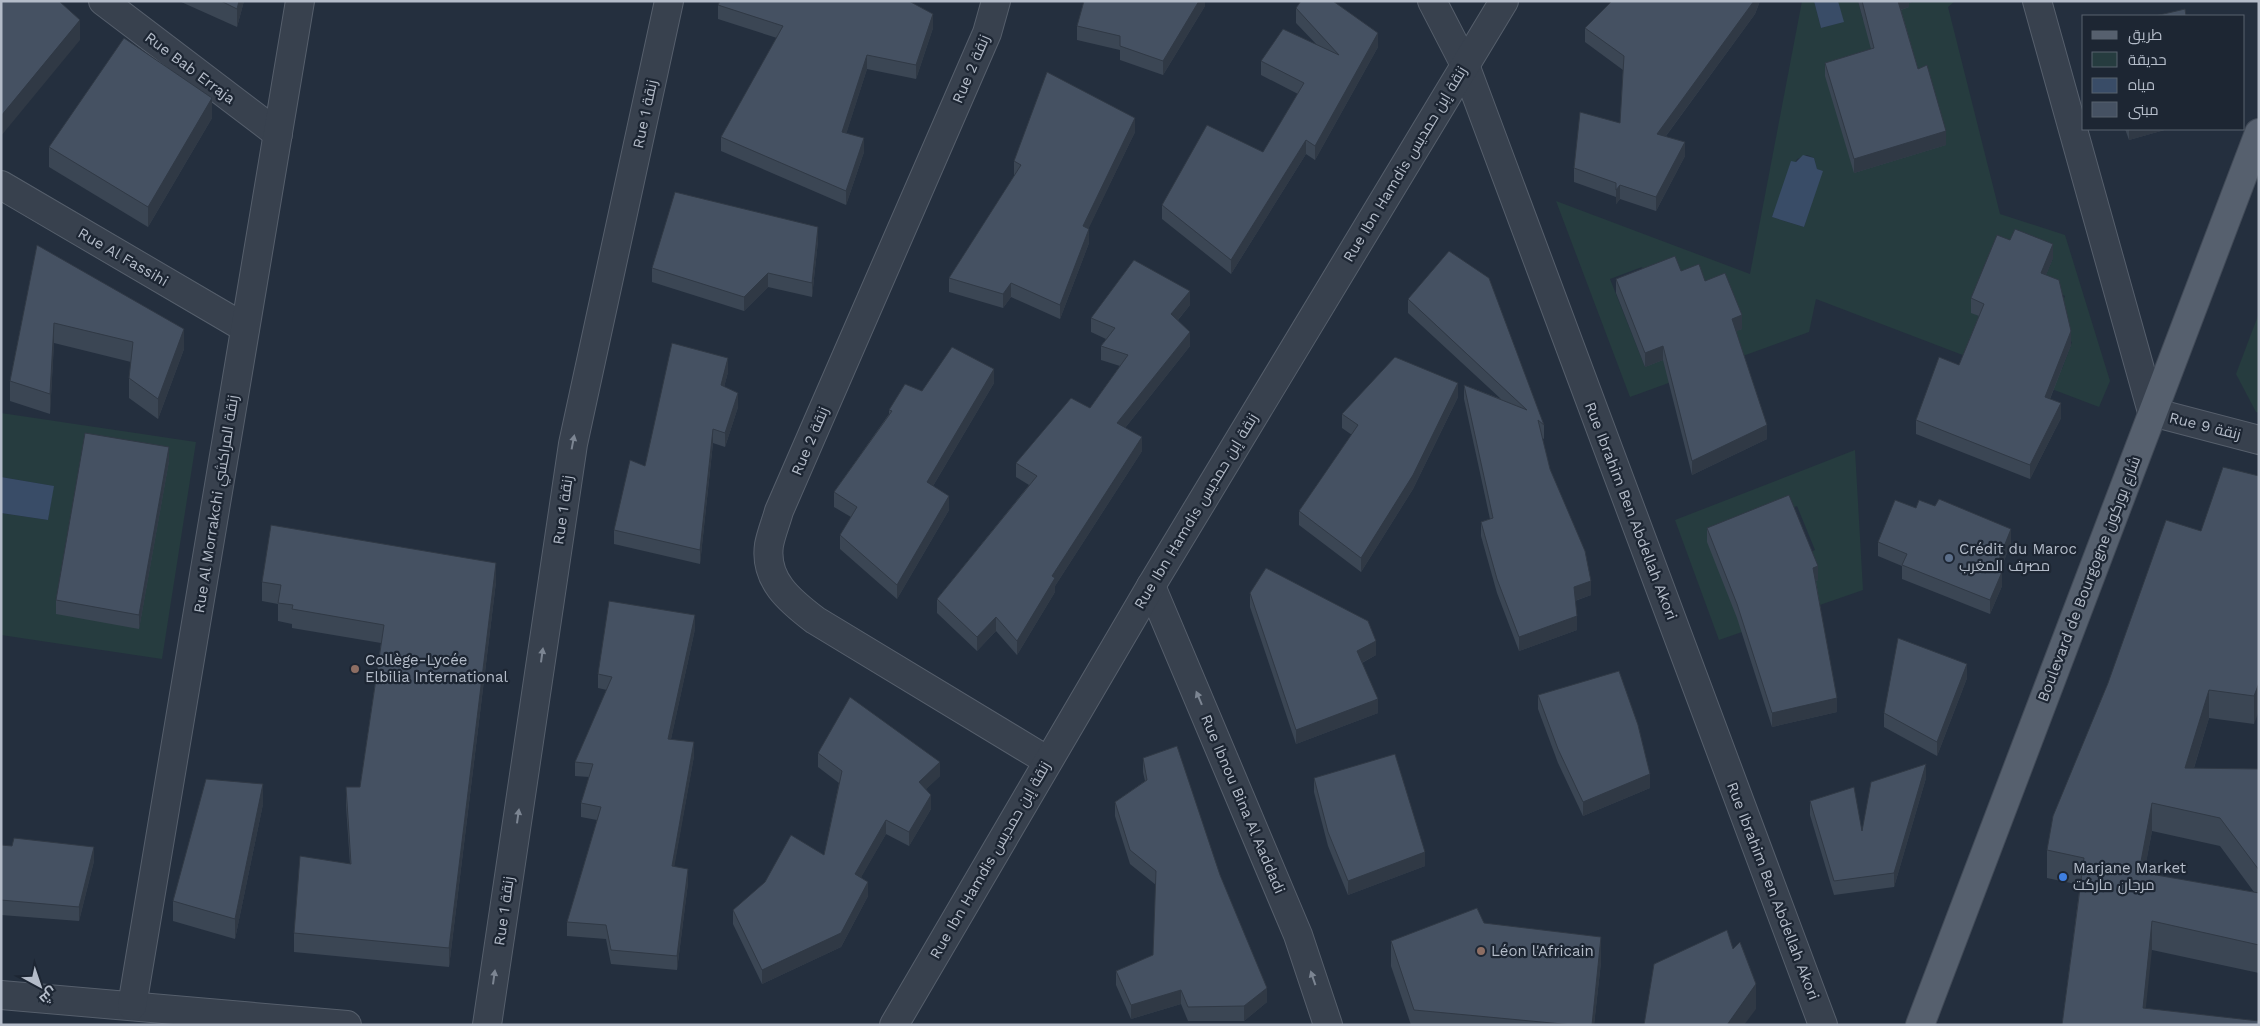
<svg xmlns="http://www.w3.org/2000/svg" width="2260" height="1026" font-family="'Work Sans',Cairo,sans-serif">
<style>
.green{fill:#263c3f;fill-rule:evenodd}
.water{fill:#394c67}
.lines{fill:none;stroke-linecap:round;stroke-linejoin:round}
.minor-casing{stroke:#565f6c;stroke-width:30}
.major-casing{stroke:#414a57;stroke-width:30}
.minor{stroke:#38414e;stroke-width:28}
.major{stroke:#56606e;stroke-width:28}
.wall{fill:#3b4654;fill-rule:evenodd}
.shaded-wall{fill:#303945}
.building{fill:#455162;stroke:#303945}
.oneway{fill:#7c8592}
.service-dot{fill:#5c6f8a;stroke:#1d2633;stroke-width:2}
.education-dot{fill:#8d6e63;stroke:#1d2633;stroke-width:2}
.shop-dot{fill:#3f7fe0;stroke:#1d2633;stroke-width:2}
.labels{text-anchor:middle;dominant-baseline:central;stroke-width:4.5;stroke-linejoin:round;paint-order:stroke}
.street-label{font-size:15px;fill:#b4bcc9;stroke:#1d2633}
.poi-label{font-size:15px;fill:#b4bcc9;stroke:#1d2633;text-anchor:start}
</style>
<rect width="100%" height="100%" fill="#242f3e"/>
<g class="green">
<path d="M1802,1H1814L1821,28L1843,22L1838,1H1858L1863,20L1915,1H1955L1948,7L2000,214L2065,235L2110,381L2099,407L1816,299L1809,332L1630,397L1556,201L1750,274ZM1807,155L1814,158L1817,169L1822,171L1804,227L1772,217L1797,159ZM2053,258L2041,287L2065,296L2059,311L2066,339L2072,342L2062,369L1984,318L1971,312ZM1642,267L1647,281L1645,367L1610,279Z"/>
<path d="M2259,313V413L2256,412L2236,374Z"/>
<path d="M1,413L196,442L162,659L1,635V513L48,520L53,486L1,477Z"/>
<path d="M1855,450L1863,590L1719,640L1675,520ZM1797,506L1815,550L1807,554L1707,542Z"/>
</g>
<g class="water">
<path d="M1814,1H1838L1844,22L1821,28Z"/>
<path d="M1803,155L1814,158L1817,169L1823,171L1804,227L1772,217L1791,161L1796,162Z"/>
<path d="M1,477L54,486L48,520L1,513Z"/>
</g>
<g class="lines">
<defs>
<g id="minor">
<path d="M103,1L278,134"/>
<path d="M996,1L987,33L779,511C776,522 771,534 769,545C764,580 790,601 815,620L1048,761"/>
<path d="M1432,1L1465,65L1823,1025"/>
<path d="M2037,1L2152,412L2259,440"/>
<path d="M1,185L245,328"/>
<path d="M1151,586L1298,935L1328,1025"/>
<path d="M1,995L347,1025"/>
<path d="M132,1006L300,1"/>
<path d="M487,1025L573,444L669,1"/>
<path d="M894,1025L1151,586L1504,1"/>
</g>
<path id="major" d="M1920,1025L2259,133"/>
</defs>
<use href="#minor" class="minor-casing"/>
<use href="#major" class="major-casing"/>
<use href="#minor" class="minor"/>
<use href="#major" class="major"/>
</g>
<g class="wall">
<path d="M179,1H244L237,27Z"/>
<path d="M1205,1V6L1163,75L1120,60V50L1077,40V26Z"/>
<path d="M1612,1H1760L1755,14L1666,136L1685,156L1656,211L1620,199L1616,204V197L1574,182V168L1620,123L1623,70L1585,42V28Z"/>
<path d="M1858,1H1915L1909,3V7L1901,10L1918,69L1946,145L1854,173L1825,76V63L1871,49Z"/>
<path d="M718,5L933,28L916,79L867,69L846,134L864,152L846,205L721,151V137L777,38L718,19Z"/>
<path d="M1296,8L1378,47L1315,160L1306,154L1231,274L1162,219V205L1263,152L1298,94L1261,75V61L1317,45L1296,23Z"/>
<path d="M212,118L148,227L49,167V147Z"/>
<path d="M2125,129H2168L2129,140Z"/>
<path d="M1135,132L1088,229L1089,243L1060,319L1011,297L1003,308L949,292V278L1015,175H1014V161Z"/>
<path d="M818,241L812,297L768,287L744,311L652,282V268Z"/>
<path d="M37,245L184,349L158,419L129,398V378L131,362L54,343L50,414L10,401V381Z"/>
<path d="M2053,258L2046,275L2071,345L2050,399L2061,418L2030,479L1916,434V420L1959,365L1979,316L1971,313V298Z"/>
<path d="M1681,271L1705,281L1742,329L1736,331L1767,439L1692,475L1663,360L1645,367L1616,293V279Z"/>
<path d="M1408,299L1544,425V439L1542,438L1550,469L1591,595L1575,601L1577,630L1519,651L1497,593L1481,536V522L1490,519L1464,399V385L1501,399L1408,313Z"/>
<path d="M1190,305L1178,320L1190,346L1125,428L1142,451L1055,586V592L1017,655L996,631L977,651L937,613V599L1029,485L1016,477V463L1090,408L1120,366L1101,360V346L1106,339L1091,332V318Z"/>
<path d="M728,372L724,387L738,407L725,447L713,443L700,564L614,544V530L645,466Z"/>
<path d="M994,383L933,486L949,510L897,599L840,549V535L851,517L834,507V492L889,414V410L922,391Z"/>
<path d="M1458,397L1413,489L1361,572L1299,525V511L1352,435L1342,428V414Z"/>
<path d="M169,461L139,629L56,614V600Z"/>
<path d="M2259,476L2254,724L2209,718L2194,768L2259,769V973L2152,950L2062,1025L2080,885L2047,878V850L2108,683L2201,531ZM2152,831L2220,846L2254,892L2144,873Z"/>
<path d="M1707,528L1818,580L1816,581L1837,712L1772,727L1737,618L1707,542Z"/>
<path d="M1878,542L2011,543L2000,571L2002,586L1990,614L1902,579V566L1878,556Z"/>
<path d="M262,582H496L449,967L294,952V933L350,864L346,806V787H360L381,643L292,628V624L278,621V604L262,601Z"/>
<path d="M1250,593L1376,655L1362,663L1378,713L1296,744L1250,607Z"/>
<path d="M695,629L671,739L694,756L674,866L688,883L677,970L611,964L606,939L567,936V922L597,820L581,817V803L589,777L575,776V762L607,690L598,688V674Z"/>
<path d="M1967,678L1937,756L1884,727V713Z"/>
<path d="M1538,695L1650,788L1583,816L1558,763L1538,709Z"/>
<path d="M818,753L940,776L926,789L931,809L909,846L886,834L861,877L868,896L841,947L762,984L733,924V910L824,855L839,783L818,767Z"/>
<path d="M1143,758L1220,875L1267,1002L1244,1021H1188L1181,1004L1131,1019L1116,985V971L1153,955L1156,885L1130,864L1115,816V802L1145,781L1143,772Z"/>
<path d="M1314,778L1425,866L1348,895L1328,846L1314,792Z"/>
<path d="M1926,778L1894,887L1834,895L1810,815V801L1862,831Z"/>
<path d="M263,804L235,939L173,921V901Z"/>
<path d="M1,845L94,861L79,921L1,915Z"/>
<path d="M1484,923L1601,962L1594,1025H1411L1391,966V941Z"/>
</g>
<g class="shaded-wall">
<path d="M239,1H244L237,27V9Z"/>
<path d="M1199,1H1205V6L1163,75V61Z"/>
<path d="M1754,1H1760L1755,14L1657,148V134Z"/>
<path d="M1897,1H1915L1909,3V7L1897,11Z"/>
<path d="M933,14V28L916,79V65Z"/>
<path d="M80,20V40L1,136V116Z"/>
<path d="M1378,33V47L1315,160V146Z"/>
<path d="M867,55V69L842,147V132Z"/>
<path d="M212,98V118L148,227V207Z"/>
<path d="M1135,118V132L1083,240V226Z"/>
<path d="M2129,129H2168L2129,140Z"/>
<path d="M1946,131V145L1854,173V159Z"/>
<path d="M864,138V152L846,205V191Z"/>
<path d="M1306,140V154L1231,274V260Z"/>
<path d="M1685,142V156L1656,211V197Z"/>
<path d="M1620,185V199L1616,204V190Z"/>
<path d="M818,227V241L812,297V283Z"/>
<path d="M1089,229V243L1060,319V305Z"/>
<path d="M2053,244V258L2041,287V273Z"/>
<path d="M768,273V287L744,311V297Z"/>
<path d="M1011,283V297L1003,308V294Z"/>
<path d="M1190,291V305L1171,328V314Z"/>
<path d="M1742,315V329L1732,333V319Z"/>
<path d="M54,323V343L50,414V394Z"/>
<path d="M184,329V349L158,419V399Z"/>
<path d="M2071,331V345L2045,411V397Z"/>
<path d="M1190,332V346L1117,438V423Z"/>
<path d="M1663,346V360L1645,367V353Z"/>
<path d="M728,358V372L721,399V385Z"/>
<path d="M994,369V383L927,496V482Z"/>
<path d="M1458,383V397L1413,489L1361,572V558Z"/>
<path d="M738,393V407L725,447V433Z"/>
<path d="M2061,403V418L2030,479V465Z"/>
<path d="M1767,425V439L1692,475V461Z"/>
<path d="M713,429V443L700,564V550Z"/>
<path d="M1142,437V451L1055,586V592L1017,655V641L1052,576Z"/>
<path d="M169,447V461L139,629V615Z"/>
<path d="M949,496V510L897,599V585Z"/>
<path d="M2011,529V543L1995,583V569Z"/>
<path d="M496,563V582L449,967V948Z"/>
<path d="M1818,566V580L1813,582V568Z"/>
<path d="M2002,572V586L1990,614V600Z"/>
<path d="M1591,581V595L1574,601V587Z"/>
<path d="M695,615V629L668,753V739Z"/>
<path d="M1577,616V630L1519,651V637Z"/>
<path d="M996,617V631L977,651V637Z"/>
<path d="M1376,641V655L1357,665V651Z"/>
<path d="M1967,664V678L1937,756V742Z"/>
<path d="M2259,683V711L2254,724V696Z"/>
<path d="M2209,690V718L2185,797V768Z"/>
<path d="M1837,698V712L1772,727V713Z"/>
<path d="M1378,699V713L1296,744V730Z"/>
<path d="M694,742V756L672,880V866Z"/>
<path d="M940,762V776L919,796V782Z"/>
<path d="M1926,764V778L1894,887V873Z"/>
<path d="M1650,774V788L1583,816V802Z"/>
<path d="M263,784V804L235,939V919Z"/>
<path d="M931,795V809L909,846V832Z"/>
<path d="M2152,803V831L2139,901V872Z"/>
<path d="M886,820V834L855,888V874Z"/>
<path d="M94,847V861L79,921V907Z"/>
<path d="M1425,852V866L1348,895V881Z"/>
<path d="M688,869V883L677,970V956Z"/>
<path d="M868,882V896L841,947L762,984V970Z"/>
<path d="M2152,921V950L2144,1025L2143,1008Z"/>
<path d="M1601,937V962L1594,1025H1592Z"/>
<path d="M1756,984V1009L1744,1025H1727Z"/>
<path d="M1267,988V1002L1244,1021V1006Z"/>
<path d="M1181,990V1004L1131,1019V1005Z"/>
</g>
<g class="building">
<path d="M1,1H59L80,20L1,116Z"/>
<path d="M221,1H239L237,9Z"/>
<path d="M720,1H909L933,14L916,65L867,55L842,132L864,138L846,191L721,137L783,26L718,5Z"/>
<path d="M1084,1H1199L1163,61L1120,46V36L1077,26Z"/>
<path d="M1301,1H1333L1378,33L1315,146L1306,140L1231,260L1162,205L1207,125L1263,152L1304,83L1261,61L1283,29L1339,55L1296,8Z"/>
<path d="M1612,1H1754L1657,134L1685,142L1656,197L1620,185L1616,190V183L1574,168L1580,112L1620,123L1624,56L1585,28Z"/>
<path d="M1862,1H1898L1918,69L1927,65L1946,131L1854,159L1825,63L1874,48Z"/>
<path d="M2185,9L2186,16H2155Z"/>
<path d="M124,38L212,98L148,207L49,147Z"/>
<path d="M1047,72L1135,118L1083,226L1089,229L1060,305L1011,283L1003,294L949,278L1021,165L1014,161Z"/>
<path d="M675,192L818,227L812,283L768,273L744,297L652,268Z"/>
<path d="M2015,229L2053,244L2041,273L2059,280L2071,331L2045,397L2061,403L2030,465L1916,420L1939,357L1959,365L1984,304L1971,298L1997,235L2010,240Z"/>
<path d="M37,245L184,329L158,399L129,378L133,342L54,323L50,394L10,381Z"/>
<path d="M1449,251L1489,278L1544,425L1538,420L1550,469L1585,551L1591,581L1574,587L1577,616L1519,637L1497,579L1481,522L1493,518L1464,385L1527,410L1408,299Z"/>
<path d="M1675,256L1681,271L1699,264L1705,281L1725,273L1742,315L1732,319L1767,425L1692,461L1663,346L1645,353L1616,279Z"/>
<path d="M1134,260L1190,291L1171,314L1190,332L1117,423L1142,437L1052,576L1055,578L1017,641L996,617L977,637L937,599L1037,476L1016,463L1071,398L1090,408L1128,355L1101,346L1115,328L1091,318Z"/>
<path d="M672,343L728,358L721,385L738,393L725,433L713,429L700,550L614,530L630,460L645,466Z"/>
<path d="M952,347L994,369L927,482L949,496L897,585L840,535L857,507L834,492L892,411L889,410L905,384L922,391Z"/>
<path d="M1395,357L1458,383L1413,475L1361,558L1299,511L1358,425L1342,414Z"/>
<path d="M85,433L169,447L139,615L56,600Z"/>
<path d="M2223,467L2259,476V683L2254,696L2209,690L2185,768L2259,769V870L2220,818L2152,803L2139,872L2259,893V945L2152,921L2143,1008L2259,1021V1025H2062L2084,858L2047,850L2053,816L2108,683L2166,520L2201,531Z"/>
<path d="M1789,495L1818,566L1813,568L1837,698L1772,713L1737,604L1707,528Z"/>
<path d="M1939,499L2011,529L1995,569L2002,572L1990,600L1902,565L1907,554L1878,542L1895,500L1916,508L1919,500L1935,506Z"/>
<path d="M271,525L496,563L449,948L294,933L300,856L351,864L346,787H360L384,625L292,609L293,605L278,603L281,585L262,582Z"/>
<path d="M1266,568L1368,621L1376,641L1357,651L1378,699L1296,730L1250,593Z"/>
<path d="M609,601L695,615L668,739L694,742L672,866L688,869L677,956L611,950L606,925L567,922L601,807L581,803L593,764L575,762L612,677L598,674Z"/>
<path d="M1898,638L1967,664L1937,742L1884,713Z"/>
<path d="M1619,671L1638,725L1650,774L1583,802L1558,749L1538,695Z"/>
<path d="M850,697L940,762L919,782L931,795L909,832L886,820L855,874L868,882L841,933L762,970L733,910L765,882L791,835L824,855L842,771L818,753Z"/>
<path d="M1177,746L1220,875L1267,988L1244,1006L1188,1007L1181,990L1131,1005L1116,971L1153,955L1156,871L1130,850L1115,802L1147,780L1143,758Z"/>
<path d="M1395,754L1425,852L1348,881L1328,832L1314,778Z"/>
<path d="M1926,764L1894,873L1834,881L1810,801L1854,787L1862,831L1871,782Z"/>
<path d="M206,779L263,784L235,919L173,901Z"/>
<path d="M14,838L94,847L79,907L1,900V845L12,846Z"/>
<path d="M1477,908L1484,923L1601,937L1592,1025H1573L1414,1010L1391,941Z"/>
<path d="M1727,930L1733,949L1740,942L1756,984L1727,1025H1644L1654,964Z"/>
</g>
<defs><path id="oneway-solid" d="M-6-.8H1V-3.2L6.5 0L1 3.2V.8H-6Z" transform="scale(1.25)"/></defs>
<g class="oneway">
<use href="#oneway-solid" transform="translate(573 442) rotate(-79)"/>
<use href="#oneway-solid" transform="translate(542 655) rotate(-82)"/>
<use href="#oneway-solid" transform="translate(1199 698) rotate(-113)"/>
<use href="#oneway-solid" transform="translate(518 816) rotate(-82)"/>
<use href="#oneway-solid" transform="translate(494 977) rotate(-82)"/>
<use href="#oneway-solid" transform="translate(1313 978) rotate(-109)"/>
</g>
<circle class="service-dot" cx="1949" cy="558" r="5"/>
<g class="education-dot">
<circle cx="355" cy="669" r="5"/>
<circle cx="1481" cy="951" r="5"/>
</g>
<circle class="shop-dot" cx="2063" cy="877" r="5"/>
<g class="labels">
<g class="street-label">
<text transform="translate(190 68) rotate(37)">Rue Bab Erraja</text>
<text transform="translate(971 69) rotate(-67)">Rue 2 زنقة</text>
<text transform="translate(645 114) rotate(-78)">Rue 1 زنقة</text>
<text transform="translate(1405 164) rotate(-59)">Rue Ibn Hamdis زنقة إبن حمديس</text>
<text transform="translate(123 257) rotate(30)">Rue Al Fassihi</text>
<text transform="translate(2205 426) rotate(14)">Rue 9 زنقة</text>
<text transform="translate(810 441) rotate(-67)">Rue 2 زنقة</text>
<text transform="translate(216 504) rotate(-81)">Rue Al Morrakchi زنقة المراكشي</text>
<text transform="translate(563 510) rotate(-82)">Rue 1 زنقة</text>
<text transform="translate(1196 511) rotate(-59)">Rue Ibn Hamdis زنقة إبن حمديس</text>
<text transform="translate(1631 511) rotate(69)">Rue Ibrahim Ben Abdellah Akori</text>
<text transform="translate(2089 579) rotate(-69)">Boulevard de Bourgogne شارع بوركون</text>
<text transform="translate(1243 804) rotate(67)">Rue Ibnou Bina Al Aaddadi</text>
<text transform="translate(990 860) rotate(-60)">Rue Ibn Hamdis زنقة إبن حمديس</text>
<text transform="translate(1773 891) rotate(69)">Rue Ibrahim Ben Abdellah Akori</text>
<text transform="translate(504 911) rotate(-82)">Rue 1 زنقة</text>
</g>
<g class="poi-label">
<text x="1959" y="549">Crédit du Maroc<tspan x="1959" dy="17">مصرف المغرب</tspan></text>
<text x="365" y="660">Collège-Lycée<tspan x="365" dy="17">Elbilia International</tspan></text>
<text x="2073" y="868">Marjane Market<tspan x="2073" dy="17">مرجان ماركت</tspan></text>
<text x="1491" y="951">Léon l'Africain</text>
</g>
</g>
<rect width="2260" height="1026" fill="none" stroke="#b4bcc9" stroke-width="5"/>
<rect x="2082" y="15" width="162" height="115" fill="#1d2633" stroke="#59626f"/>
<rect x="2092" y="31" width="25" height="8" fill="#56606e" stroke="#59626f"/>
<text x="2128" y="40" font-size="15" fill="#b4bcc9">طريق</text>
<rect x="2092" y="52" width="25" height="15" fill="#263c3f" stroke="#59626f"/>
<text x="2128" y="65" font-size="15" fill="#b4bcc9">حديقة</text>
<rect x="2092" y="78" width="25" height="15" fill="#394c67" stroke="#59626f"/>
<text x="2128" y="90" font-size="15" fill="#b4bcc9">مياه</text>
<rect x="2092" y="102" width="25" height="15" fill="#455162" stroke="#59626f"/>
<text x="2128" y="115" font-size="15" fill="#b4bcc9">مبنى</text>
<g transform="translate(40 986) rotate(140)" stroke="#1d2633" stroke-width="4" paint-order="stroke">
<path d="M0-4L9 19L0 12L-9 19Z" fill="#b4bcc9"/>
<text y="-8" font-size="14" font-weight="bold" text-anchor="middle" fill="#b4bcc9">ش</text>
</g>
</svg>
